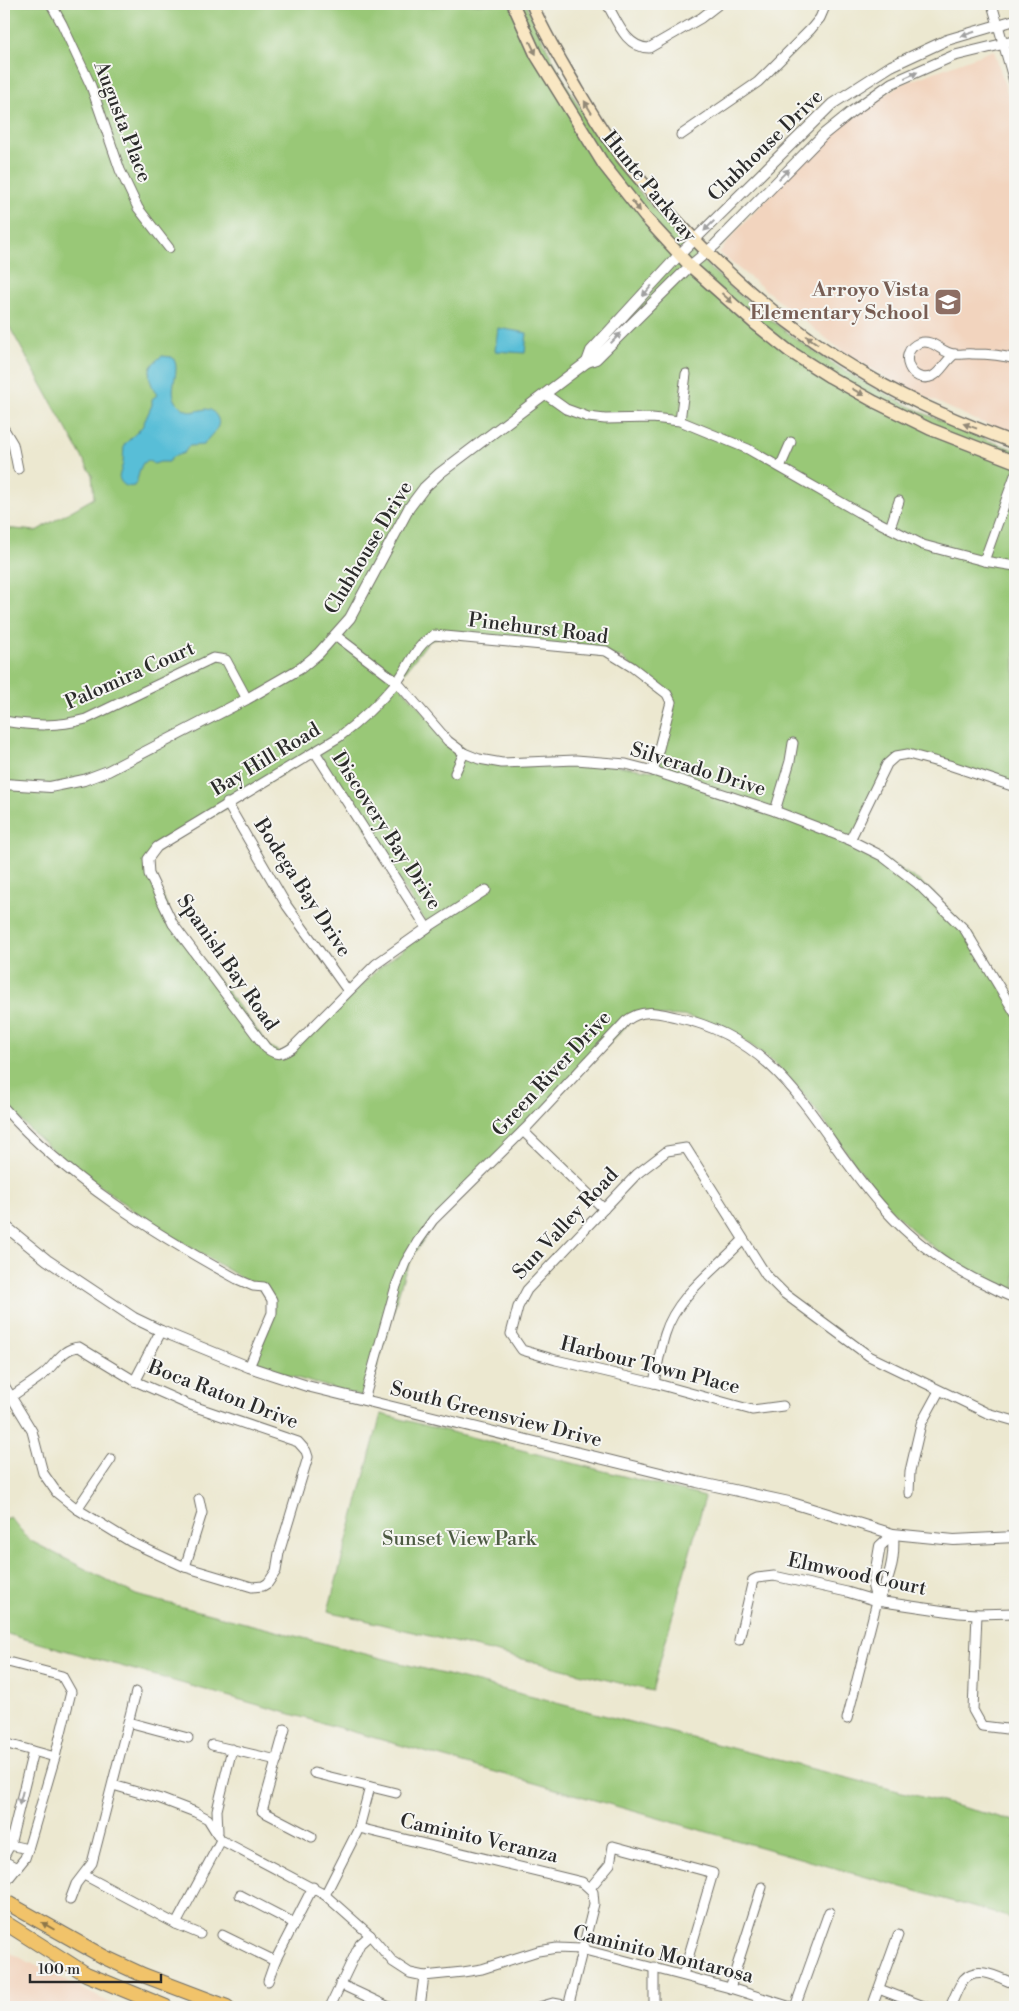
<svg xmlns="http://www.w3.org/2000/svg" width="1019" height="2011" font-family="'Libre Bodoni',serif">
<style>
.built{fill:#f2d4be}
.green{fill:#99c877;stroke:#627a51;fill-rule:evenodd}
.water{fill:#59bed7;stroke:#427481}
.lines{fill:none;stroke-linecap:round;stroke-linejoin:round}
.minor-casing{stroke:#6f6d65;stroke-width:11}
.tertiary-casing{stroke:#6f6d65;stroke-width:12}
.secondary-casing{stroke:#6f6d65;stroke-width:14}
.primary-casing{stroke:#6f6d65;stroke-width:16}
.minor{stroke:#fff;stroke-width:9}
.tertiary{stroke:#fff;stroke-width:10}
.secondary{stroke:#f9e7c3;stroke-width:11}
.primary{stroke:#f1c36a;stroke-width:14}
.oneway{fill:#a0a0a0}
.oneway2{fill:#928977}
.oneway3{fill:#8e774a}
.labels{text-anchor:middle;dominant-baseline:central;stroke-width:4;stroke-linejoin:round;paint-order:stroke}
.street-label{font-size:20px;fill:#2b2b2b;stroke:#f6f6f2}
.education-label{font-size:20px;font-weight:bold;fill:#785e54;stroke:#f6f6f2;text-anchor:end}
.park-label{font-size:20px;fill:#4c5a42;stroke:#f6f6f2}
</style>
<rect width="100%" height="100%" fill="#f6f6f2"/>
<filter id="ink" filterUnits="userSpaceOnUse"><feTurbulence type="fractalNoise" baseFrequency=".02" numOctaves="2"/><feDisplacementMap in="SourceGraphic" scale="10" xChannelSelector="R" yChannelSelector="G"/><feConvolveMatrix kernelMatrix="1 2 1 2 8 2 1 2 1" color-interpolation-filters="sRGB"/></filter>
<filter id="wash" filterUnits="userSpaceOnUse"><feTurbulence type="fractalNoise" baseFrequency=".0096" numOctaves="4" result="noise"/><feDisplacementMap in="SourceGraphic" scale="20" xChannelSelector="R" yChannelSelector="G"/><feGaussianBlur stdDeviation="1.12" result="paint"/><feColorMatrix in="noise" values="0 0 0 0 0 0 0 0 0 0 0 0 0 0 0 0 0 1.4 0 .05"/><feComposite in="paint" operator="in"/></filter>
<g filter="url(#wash)">
<rect width="100%" height="100%" fill="#ece8d0"/>
<g class="built">
<path d="M994,50L1015,119V432L980,422L900,385L842,351L719,253L740,227L815,148L854,116L902,84Z"/>
<path d="M4,1950L15,1955L118,2007H4Z"/>
</g>
<g class="green">
<path d="M4,4H381L433,7L439,4H526C621,221 791,373 1015,450V786L913,756L898,760L893,764L854,840L919,881L937,896L973,936L1015,1004V1293C967,1273 923,1244 888,1206C831,1142 796,1054 710,1025C703,1022 696,1019 689,1017C672,1014 653,1017 636,1016L441,1215L414,1254L404,1275L368,1398L254,1366L274,1310L272,1296L153,1225L58,1155L33,1133L4,1102V528L36,531L94,498L92,475L4,317ZM441,636L621,657L669,699L653,771L579,760H481L447,739L397,682L428,642ZM318,752L430,929L378,969L340,1007L281,1053L270,1047L174,922L151,868L152,860L160,848Z"/>
<path d="M381,1414L705,1497L652,1691L328,1611Z"/>
<path d="M10,1517L29,1540L136,1595L1015,1821V1919L4,1633V1519Z"/>
</g>
<g class="water">
<path d="M498,328L527,333L525,353L495,351Z"/>
<path d="M162,356L172,357C186,372 156,399 191,412L206,409L211,410C229,426 210,432 204,445L189,446L184,453L172,457L169,462H160L154,464L149,461L143,463C138,471 139,479 134,486C126,488 121,484 119,477L123,463L124,445L142,427L152,405V399L157,395C148,379 144,368 162,356Z"/>
</g>
</g>
<g filter="url(#ink)">
<g class="lines">
<defs>
<g id="minor">
<path d="M51,4L62,24L91,86L120,170L138,208L169,248"/>
<path d="M607,4C617,21 626,48 649,48L701,18L719,4"/>
<path d="M992,4L1015,85"/>
<path d="M681,135L758,82L811,29L820,18L826,4"/>
<path d="M955,354C946,360 941,372 933,376C911,386 896,352 919,343C933,338 941,353 954,354C960,355 967,353 973,354C988,354 1002,355 1015,359"/>
<path d="M545,394L566,409L588,417L605,419L652,418L680,421L748,449L858,512L923,545L984,561L1015,566"/>
<path d="M680,421L686,374"/>
<path d="M4,429L13,444L18,469"/>
<path d="M780,467L791,442"/>
<path d="M890,528L899,501"/>
<path d="M984,561L1015,475"/>
<path d="M335,635L397,682L448,741L464,753L479,759L502,763L576,760L626,764L653,771L775,811L850,840L882,856L918,884L965,930L1015,1013"/>
<path d="M4,721C33,726 57,727 86,719L213,658L226,660L247,699"/>
<path d="M315,752L427,928"/>
<path d="M455,773L464,753"/>
<path d="M227,803L287,906L348,991"/>
<path d="M775,811L790,761L793,743"/>
<path d="M850,840L887,764L896,756L908,754L949,765L1015,787"/>
<path d="M486,890L427,928L376,964L292,1048C281,1055 277,1056 266,1048L173,924L149,874L148,859L157,847L339,737C360,721 379,703 396,683C410,667 414,646 434,635L606,651L632,667L667,694L671,702L653,771"/>
<path d="M4,1108C67,1179 155,1234 237,1279L253,1286L264,1287L272,1300V1313L249,1367"/>
<path d="M523,1131L604,1209"/>
<path d="M654,1383C657,1367 660,1350 665,1334C677,1295 716,1269 743,1240"/>
<path d="M4,1385L32,1431L43,1473L57,1493L77,1509L131,1542L185,1567L252,1587L263,1586L268,1583L276,1571L279,1553L308,1457L306,1451L298,1442L187,1404L135,1381L79,1347C63,1348 56,1363 45,1373C34,1382 22,1389 11,1397"/>
<path d="M364,1400L396,1286L405,1263L418,1241L433,1220L526,1128L626,1021C642,1008 658,1013 676,1017C789,1041 816,1135 885,1210C915,1243 951,1269 991,1287C999,1291 1007,1296 1015,1298"/>
<path d="M783,1406L752,1410L654,1383L556,1360L522,1350L511,1334L518,1307L527,1290L637,1174L667,1151L686,1148L766,1275L785,1294L869,1356L987,1413L1015,1421"/>
<path d="M909,1493L910,1471L921,1424L939,1391"/>
<path d="M77,1509L111,1459"/>
<path d="M185,1567L202,1513L199,1499"/>
<path d="M977,1614L973,1710L982,1726L1015,1730"/>
<path d="M739,1640L753,1580L757,1578L774,1576L847,1592L877,1601L959,1613L977,1614L1015,1613"/>
<path d="M4,1661L62,1676L71,1692L55,1757L28,1849L25,1858L4,1884"/>
<path d="M847,1719L877,1601"/>
<path d="M128,1722L188,1738"/>
<path d="M285,1729L262,1811L312,1837"/>
<path d="M4,1743L55,1757"/>
<path d="M212,1745L277,1760"/>
<path d="M314,1773L396,1793"/>
<path d="M113,1785L161,1799L195,1812L208,1819L221,1840L325,1895L370,1935L393,1962L410,1973L424,1976L463,1972L482,1969L538,1951L557,1948L581,1949L730,1988L791,2007"/>
<path d="M359,1828L582,1882L593,1892L594,1904L568,2007"/>
<path d="M218,1832L217,1810L232,1749"/>
<path d="M10,1845L28,1849"/>
<path d="M4,1856L10,1845L33,1751"/>
<path d="M4,1861L17,1868"/>
<path d="M84,1875L176,1924L200,1934"/>
<path d="M590,1888L610,1864L613,1846L713,1873L683,1975"/>
<path d="M240,1895L294,1923"/>
<path d="M325,1895L359,1828L370,1787"/>
<path d="M70,1900L76,1884L92,1863L136,1692"/>
<path d="M176,1924L221,1840"/>
<path d="M222,1935L275,1961"/>
<path d="M654,1967V2007"/>
<path d="M268,1981L275,1961L313,1887"/>
<path d="M340,1984L389,2007"/>
<path d="M730,1988L762,1887"/>
<path d="M879,1989L926,2007"/>
<path d="M330,2007L360,1944L370,1935"/>
<path d="M420,2007L424,1976"/>
<path d="M539,2007L553,2003L569,2006"/>
<path d="M795,2007L829,1912"/>
<path d="M872,2007L898,1935"/>
<path d="M950,2007C954,1999 958,1986 964,1979C978,1964 1001,1979 1015,1984"/>
</g>
<g id="tertiary">
<path d="M587,362L591,351L679,255L832,104L891,66L947,40L1015,20"/>
<path d="M4,784L50,787L84,780L108,771L247,699L301,668L319,653L350,618L409,508L424,488L440,473L587,362L596,359L690,266L715,245L824,134L850,113L892,83L953,56L1015,41"/>
<path d="M4,1225L47,1260L134,1318L161,1331L249,1367L307,1386L697,1482L789,1502L893,1534L954,1540L1015,1537"/>
<path d="M135,1381L161,1331"/>
<path d="M893,1534C895,1559 890,1579 877,1601L873,1586L880,1546Z"/>
</g>
<g id="secondary">
<path d="M513,4L536,55L604,165L645,217L690,266L754,323L789,351L830,377L875,402L930,429L1015,462"/>
<path d="M532,4C544,34 562,62 578,90C591,112 604,134 619,154C631,170 645,185 658,200C719,269 788,330 868,376C915,404 964,424 1015,443"/>
</g>
<g id="primary">
<path d="M4,1901L104,1957L143,1975L227,2007"/>
<path d="M4,1922L86,1974L166,2007"/>
</g>
</defs>
<use href="#minor" class="minor-casing"/>
<use href="#tertiary" class="tertiary-casing"/>
<use href="#secondary" class="secondary-casing"/>
<use href="#primary" class="primary-casing"/>
<use href="#minor" class="minor"/>
<use href="#tertiary" class="tertiary"/>
<use href="#secondary" class="secondary"/>
<use href="#primary" class="primary"/>
</g>
<defs><path id="oneway-solid" d="M-6-.8H1V-3.2L6.5 0L1 3.2V.8H-6Z" transform="scale(1.25)"/></defs>
<g class="oneway">
<use href="#oneway-solid" transform="translate(968 34) rotate(162)"/>
<use href="#oneway-solid" transform="translate(911 75) rotate(-24)"/>
<use href="#oneway-solid" transform="translate(784 174) rotate(-45)"/>
<use href="#oneway-solid" transform="translate(709 226) rotate(135)"/>
<use href="#oneway-solid" transform="translate(647 291) rotate(131)"/>
<use href="#oneway-solid" transform="translate(616 338) rotate(-45)"/>
<use href="#oneway-solid" transform="translate(21 1798) rotate(104)"/>
</g>
<g class="oneway2">
<use href="#oneway-solid" transform="translate(533 48) rotate(64)"/>
<use href="#oneway-solid" transform="translate(588 107) rotate(-121)"/>
<use href="#oneway-solid" transform="translate(636 206) rotate(52)"/>
<use href="#oneway-solid" transform="translate(727 298) rotate(42)"/>
<use href="#oneway-solid" transform="translate(812 340) rotate(-144)"/>
<use href="#oneway-solid" transform="translate(858 392) rotate(29)"/>
<use href="#oneway-solid" transform="translate(970 426) rotate(-160)"/>
</g>
<use class="oneway3" href="#oneway-solid" transform="translate(48 1926) rotate(-150)"/>
</g>
<defs>
<symbol id="school-square" viewBox="-11 -11 22 22"><rect x="-9" y="-9" width="18" height="18" rx="4" fill="#8d6e63" stroke="#f6f6f2"/><path d="M0-5L7-2L0 1L-7-2ZM-4 1L0 2.5L4 1V4Q0 6-4 4Z" fill="#fff"/></symbol>
</defs>
<g fill-rule="evenodd">
<use href="#school-square" x="932" y="286" width="32" height="32"/>
</g>
<g class="labels">
<g class="street-label">
<text transform="translate(122 122) rotate(69)">Augusta Place</text>
<text transform="translate(766 146) rotate(-44)">Clubhouse Drive</text>
<text transform="translate(649 187) rotate(51)">Hunte Parkway</text>
<text transform="translate(369 548) rotate(-59)">Clubhouse Drive</text>
<text transform="translate(538 629) rotate(7)">Pinehurst Road</text>
<text transform="translate(130 676) rotate(-24)">Palomira Court</text>
<text transform="translate(266 760) rotate(-31)">Bay Hill Road</text>
<text transform="translate(698 770) rotate(17)">Silverado Drive</text>
<text transform="translate(386 831) rotate(57)">Discovery Bay Drive</text>
<text transform="translate(302 888) rotate(57)">Bodega Bay Drive</text>
<text transform="translate(227 963) rotate(55)">Spanish Bay Road</text>
<text transform="translate(552 1074) rotate(-47)">Green River Drive</text>
<text transform="translate(566 1224) rotate(-47)">Sun Valley Road</text>
<text transform="translate(650 1366) rotate(14)">Harbour Town Place</text>
<text transform="translate(223 1395) rotate(21)">Boca Raton Drive</text>
<text transform="translate(496 1415) rotate(14)">South Greensview Drive</text>
<text transform="translate(857 1575) rotate(12)">Elmwood Court</text>
<text transform="translate(479 1839) rotate(13)">Caminito Veranza</text>
<text transform="translate(663 1955) rotate(14)">Caminito Montarosa</text>
</g>
<g class="education-label">
<text x="929" y="290">Arroyo Vista<tspan x="929" dy="23">Elementary School</tspan></text>
</g>
<g class="park-label">
<text x="459" y="1539">Sunset View Park</text>
</g>
</g>
<rect width="1019" height="2011" fill="none" stroke="#f6f6f2" stroke-width="20"/>
<path d="M30 1974v8h131v-8" fill="none" stroke="#2b2b2b" stroke-width="2.5"/>
<text x="38" y="1974" font-size="15" fill="#2b2b2b" stroke="#f6f6f2" stroke-width="4" paint-order="stroke">100 m</text>
</svg>
